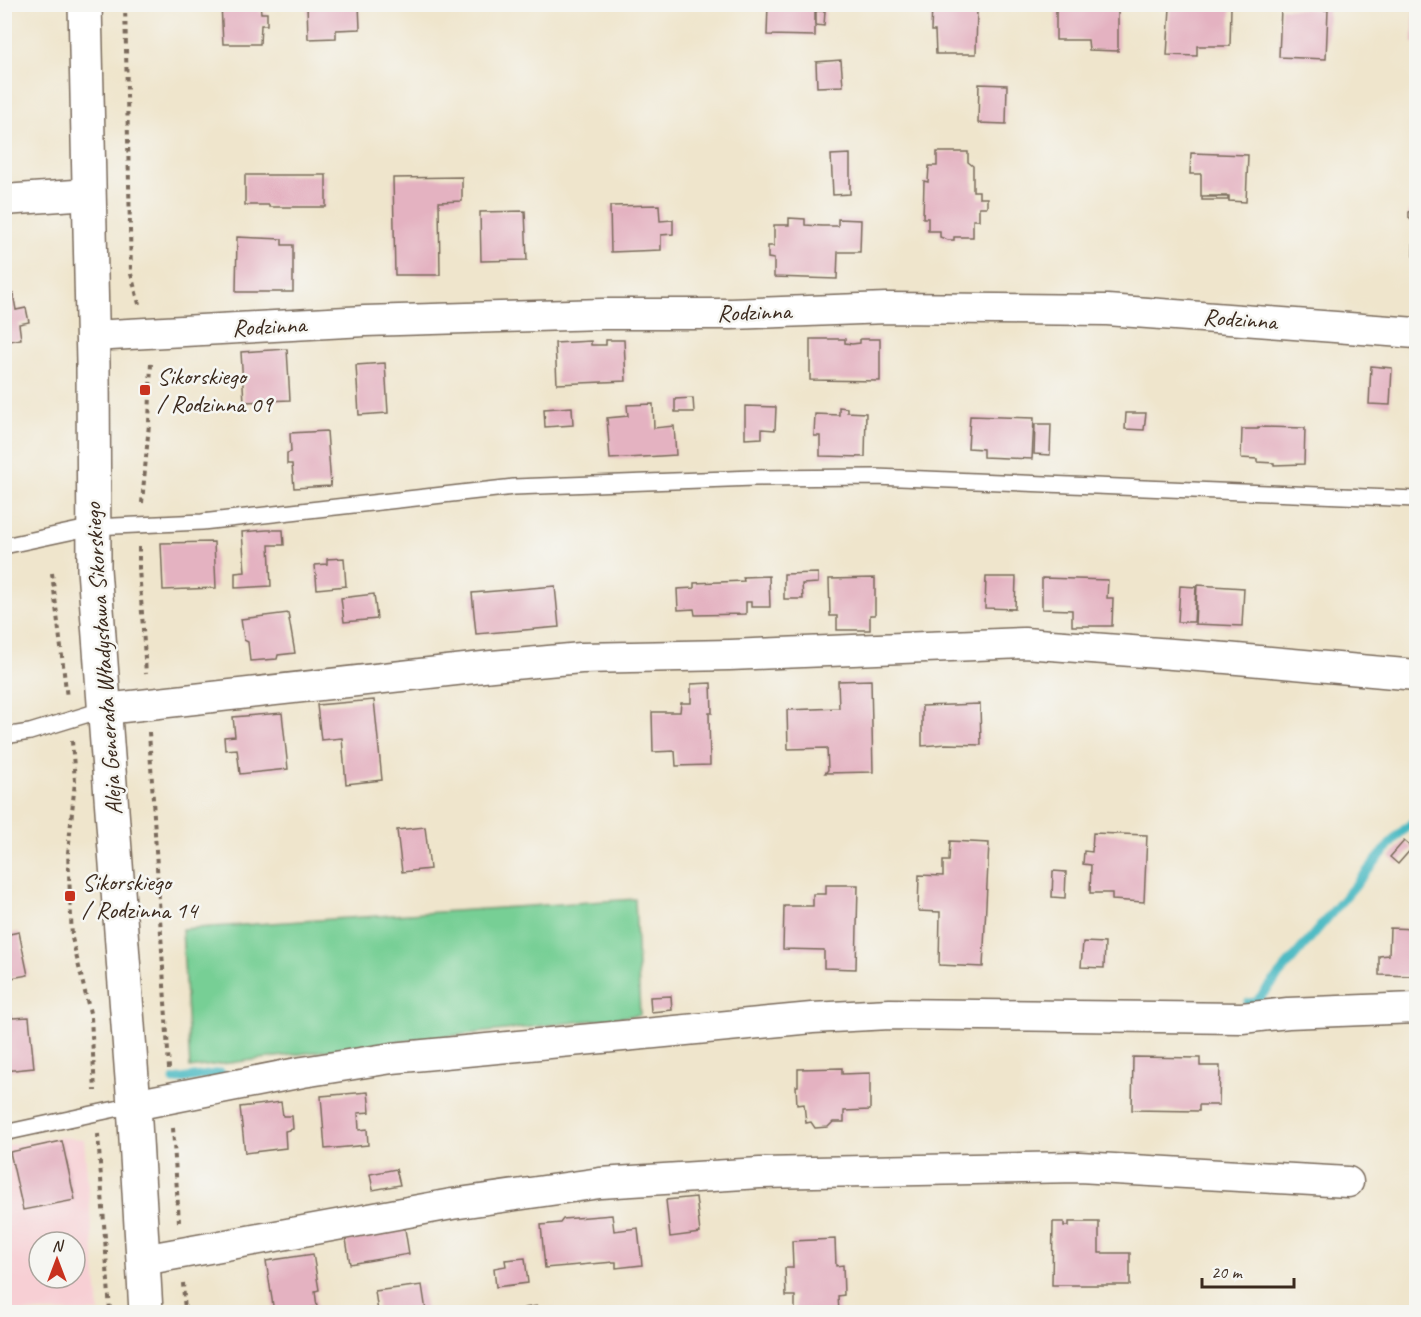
<svg xmlns="http://www.w3.org/2000/svg" width="1421" height="1317" font-family="Caveat,sans-serif">
<style>
.built{fill:#f7cfd4;fill-rule:evenodd}
.green{fill:#77cf95;stroke:#597c5a;stroke-width:1.5}
.lines{fill:none;stroke-linecap:round;stroke-linejoin:round}
.stream{stroke:#4bbac3;stroke-width:9}
.building{fill:#e4b2c1}
.service-casing{stroke:#7a6b5b;stroke-width:18}
.minor-casing{stroke:#7a6b5b;stroke-width:33}
.secondary-casing{stroke:#7a6b5b;stroke-width:36}
.path{stroke:#7a6b5b;stroke-width:4;stroke-dasharray:4.5 4.5;stroke-linecap:butt}
.service{stroke:#fff;stroke-width:15}
.minor{stroke:#fff;stroke-width:30}
.secondary{stroke:#fff;stroke-width:33}
.poi-dot{fill:#c8321e;stroke:#f6f6f2;stroke-width:2}
.labels{text-anchor:middle;dominant-baseline:central;stroke-width:5;stroke-linejoin:round;paint-order:stroke}
.street-label{font-size:24px;fill:#3b2a1e;stroke:#f6f6f2}
.poi-label{font-size:24px;fill:#3b2a1e;stroke:#f6f6f2;text-anchor:start}
</style>
<rect width="100%" height="100%" fill="#f6f6f2"/>
<filter id="ink" filterUnits="userSpaceOnUse"><feTurbulence type="fractalNoise" baseFrequency=".0167" numOctaves="2"/><feDisplacementMap in="SourceGraphic" scale="12" xChannelSelector="R" yChannelSelector="G"/><feConvolveMatrix kernelMatrix="1 2 1 2 8 2 1 2 1" color-interpolation-filters="sRGB"/></filter>
<filter id="wash" filterUnits="userSpaceOnUse"><feTurbulence type="fractalNoise" baseFrequency=".008" numOctaves="4" result="noise"/><feDisplacementMap in="SourceGraphic" scale="24" xChannelSelector="R" yChannelSelector="G"/><feGaussianBlur stdDeviation="1.35" result="paint"/><feColorMatrix in="noise" values="0 0 0 0 0 0 0 0 0 0 0 0 0 0 0 0 0 1.4 0 .05"/><feComposite in="paint" operator="in"/></filter>
<g filter="url(#wash)">
<rect width="100%" height="100%" fill="#efe5cc"/>
<path class="built" d="M58,1137L84,1139L99,1312H5V1146ZM39,1242H75V1278H39Z"/>
<path class="green" d="M635,899L640,1015L370,1045L190,1068L182,929Z"/>
<g class="lines">
<g class="stream">
<path d="M1248,1003L1256,1002L1397,836L1416,819"/>
<path d="M174,1080L221,1073"/>
</g>
</g>
<g id="blocks">
<g class="building">
<path d="M221,4H260L261,13H267V25H261L260,44H223Z"/>
<path d="M307,4H359L360,29L336,30V38L308,39Z"/>
<path d="M768,4H815V36L767,35Z"/>
<path d="M981,4V8H977L976,54H936L935,31H931L932,5Z"/>
<path d="M1056,4H1118V51L1089,50L1088,40H1056Z"/>
<path d="M1197,6L1231,7L1230,46H1197V56L1167,55L1170,8H1197Z"/>
<path d="M1281,8L1328,10L1326,59L1279,57Z"/>
<path d="M816,11H825L824,26L816,25Z"/>
<path d="M1414,12H1416V43H1413Z"/>
<path d="M841,60L843,86L817,87L816,62Z"/>
<path d="M979,84L1007,85L1006,124L978,123Z"/>
<path d="M937,152H968V162L973,166V191H979V198H987V207H979V220H973V237H954V240H948L940,237V231H928V218H923L924,181L928,182L929,166H937Z"/>
<path d="M1191,153L1248,155L1246,202L1229,201V196H1201V174H1190Z"/>
<path d="M850,154V194L833,195L831,155Z"/>
<path d="M245,175H326V207H269V205H245Z"/>
<path d="M462,177V201L439,202L440,275H395L393,178Z"/>
<rect x="1202" y="197" width="26" height="3"/>
<path d="M659,205L660,221L673,220V234L661,235V250L611,252L610,206Z"/>
<path d="M1416,205V256H1413L1414,223L1409,218V212Z"/>
<path d="M525,211L527,260L481,261L480,212Z"/>
<path d="M789,218L805,219V225L822,226H838V219L861,220L860,252H838L837,279L774,277V259L768,258V246H774V225H789Z"/>
<path d="M237,237L282,239V245H293V292H236Z"/>
<path d="M13,293L16,310L26,308L29,322L19,324L21,339L4,342V295Z"/>
<path d="M810,339H845V343L852,344L860,343V339H880V381L810,380Z"/>
<path d="M606,340H624L626,381L557,384L555,343L591,341V345H606Z"/>
<path d="M287,349L290,400L244,402L241,352Z"/>
<path d="M385,363L388,413L359,415L356,365Z"/>
<path d="M1371,366L1392,368L1390,405L1369,404Z"/>
<path d="M693,398L694,412H675V399Z"/>
<path d="M653,404L654,428L674,426L676,455L610,459L607,418L628,416L627,405Z"/>
<path d="M745,406L776,407L775,430L762,429V438L745,439Z"/>
<path d="M572,407L573,425L545,427L544,409Z"/>
<path d="M839,407L847,408V412L866,413L865,457L820,456V436H814L815,414L839,415Z"/>
<path d="M1126,413H1146L1144,430L1125,429Z"/>
<path d="M970,416L1034,418L1032,459L983,457V449L968,448Z"/>
<path d="M1035,424H1051L1050,455L1034,454Z"/>
<path d="M1258,427L1305,428L1304,464L1274,465V463L1257,462V459L1241,458L1242,429H1258Z"/>
<path d="M327,431L331,486L294,488L292,464H287V453L291,452L290,433Z"/>
<path d="M267,530H283L284,545H269L271,586L235,588V573L245,572L242,532Z"/>
<path d="M214,542L216,588L163,590L161,543Z"/>
<path d="M344,558L346,586L317,589L315,565L327,564V559Z"/>
<path d="M818,573V583L802,584L803,599H784V574Z"/>
<path d="M769,576L770,607H751V602H746V614L695,615L694,609L678,610L677,589L694,588V583L744,581L743,577Z"/>
<path d="M986,577H1016L1015,609L985,608Z"/>
<path d="M875,578V615H870V630H837V616H830L829,579Z"/>
<path d="M1042,578L1108,580L1107,598H1113L1112,626H1072V610L1042,609Z"/>
<path d="M1197,585L1244,588L1242,626L1195,624Z"/>
<path d="M555,586L559,627L476,634L472,593Z"/>
<path d="M1180,586L1196,587L1194,622H1178Z"/>
<path d="M374,594L377,619L344,622L341,598Z"/>
<path d="M288,613L295,653L278,655L277,659L250,661L248,642L244,640L241,619Z"/>
<path d="M871,680L873,772L825,773L828,770L827,748L788,749L787,710L839,708L838,681Z"/>
<path d="M711,683L712,713H709L710,765L676,766L675,751L653,752L652,712H680L681,703H691V684Z"/>
<path d="M374,700L382,780L346,784L342,738L321,740L317,705Z"/>
<path d="M980,704L981,745L946,744L922,746V706Z"/>
<path d="M282,713L288,769L240,774L237,749L225,750L224,737L235,736L233,717Z"/>
<path d="M425,827L430,869L402,872L397,830Z"/>
<path d="M1093,833L1147,835L1144,902L1112,900V893H1090L1091,865L1083,864L1084,851L1092,852Z"/>
<path d="M950,841L989,843L983,967L939,965L940,912L918,911L919,875L943,876V861H949Z"/>
<path d="M1404,841L1412,848L1398,864L1390,857Z"/>
<path d="M1053,871L1066,872L1065,898L1052,897Z"/>
<path d="M826,885H858L856,969L824,968V950L783,949L784,906H813V894H826Z"/>
<path d="M1390,928L1416,929V976L1379,975V956L1389,955Z"/>
<path d="M19,932L28,975L6,979L5,935Z"/>
<path d="M1083,942L1105,943L1104,968L1081,967Z"/>
<path d="M671,996L672,1010L651,1012L650,997Z"/>
<path d="M10,1008L12,1018L29,1017L34,1068L4,1071V1009Z"/>
<path d="M1133,1057L1200,1058V1066H1220L1219,1105H1199V1111L1132,1110Z"/>
<path d="M842,1068V1074L870,1073V1110L844,1111V1122H833L828,1127L815,1128L811,1122L806,1123L804,1104L797,1105L796,1086H798V1069Z"/>
<path d="M368,1092L370,1112L358,1113L359,1130L367,1129L368,1145L325,1149L321,1096Z"/>
<path d="M281,1102L283,1116H292L293,1129L285,1131L286,1148L245,1153L240,1107Z"/>
<path d="M62,1141L75,1200L23,1210L10,1152Z"/>
<path d="M396,1169L400,1185L373,1190L370,1174Z"/>
<path d="M696,1197L700,1233L670,1237L666,1200Z"/>
<path d="M612,1215L614,1231L638,1228L642,1265L616,1268V1262H614L545,1268L541,1225L560,1223L563,1219Z"/>
<path d="M1053,1222H1064V1226H1069V1222H1099V1253H1130V1285H1052Z"/>
<path d="M404,1223L409,1254L350,1264L345,1233Z"/>
<path d="M835,1239L836,1266L843,1265L844,1295L838,1296L839,1312H795V1296H786L785,1268H793L792,1241Z"/>
<path d="M313,1254L319,1290L315,1291L317,1307L274,1312L266,1261Z"/>
<path d="M525,1258L528,1283L496,1287L494,1268L506,1266L505,1260Z"/>
<path d="M422,1285L426,1311L378,1312L375,1291Z"/>
<path d="M537,1306L538,1310L554,1308L555,1312H524V1308Z"/>
</g>
</g>
</g>
<g filter="url(#ink)">
<use href="#blocks" fill-opacity="0" stroke="#7a6b5b" stroke-width="1.5"/>
<g class="lines">
<defs>
<g id="service">
<path d="M4,546L93,527L202,522L514,487L754,478L875,477L1416,499"/>
<path d="M4,736L30,732L105,709"/>
<path d="M4,1133L134,1105"/>
</g>
<g id="minor">
<path d="M4,200L89,194"/>
<path d="M92,336L365,321L603,314H731L887,308L1107,310L1416,333"/>
<path d="M105,709L492,666L581,658L730,655L1024,643L1226,658L1416,675"/>
<path d="M134,1105L303,1072L392,1058L812,1018L890,1014L1242,1018L1288,1013L1416,1008"/>
<path d="M143,1260L452,1204L600,1183L760,1173L1079,1167L1348,1182"/>
</g>
<path id="secondary" d="M85,4L93,364L94,569L134,1105L146,1312"/>
</defs>
<use href="#service" class="service-casing"/>
<use href="#minor" class="minor-casing"/>
<use href="#secondary" class="secondary-casing"/>
<g class="path">
<path d="M125,4L131,274L139,304"/>
<path d="M142,503L149,424L151,361"/>
<path d="M139,547V568L146,674"/>
<path d="M52,573L67,698"/>
<path d="M149,732L169,1069"/>
<path d="M72,741L75,781L68,853L72,938L91,1017L95,1091"/>
<path d="M173,1128L179,1222"/>
<path d="M98,1134L110,1312"/>
<path d="M183,1283L185,1312"/>
</g>
<use href="#service" class="service"/>
<use href="#minor" class="minor"/>
<use href="#secondary" class="secondary"/>
</g>
</g>
<g class="poi-dot">
<rect x="139" y="384" width="12" height="12" rx="3"/>
<rect x="64" y="890" width="12" height="12" rx="3"/>
</g>
<g class="labels">
<g class="street-label">
<text transform="translate(754 312) rotate(-2)">Rodzinna</text>
<text transform="translate(1240 319) rotate(4)">Rodzinna</text>
<text transform="translate(269 326) rotate(-3)">Rodzinna</text>
<text transform="translate(103 659) rotate(-94)">Aleja Generała Władysława Sikorskiego</text>
</g>
<g class="poi-label">
<text x="157" y="376">Sikorskiego<tspan x="157" dy="28">/ Rodzinna 09</tspan></text>
<text x="82" y="882">Sikorskiego<tspan x="82" dy="28">/ Rodzinna 14</tspan></text>
</g>
</g>
<rect width="1421" height="1317" fill="none" stroke="#f6f6f2" stroke-width="24"/>
<g transform="translate(57 1260)"><circle r="28" fill="#f6f6f2" stroke="#aba49d" stroke-width="1.5"/>
<path d="M0-4.5L10 22L0 15L-10 22Z" fill="#c8321e"/>
<text y="-9" font-size="16" font-weight="bold" text-anchor="middle" fill="#3b2a1e">N</text>
</g>
<path d="M1202 1278v9h92v-9" fill="none" stroke="#3b2a1e" stroke-width="3"/>
<text x="1211" y="1278" font-size="18" fill="#3b2a1e" stroke="#f6f6f2" stroke-width="4.5" paint-order="stroke">20 m</text>
</svg>
